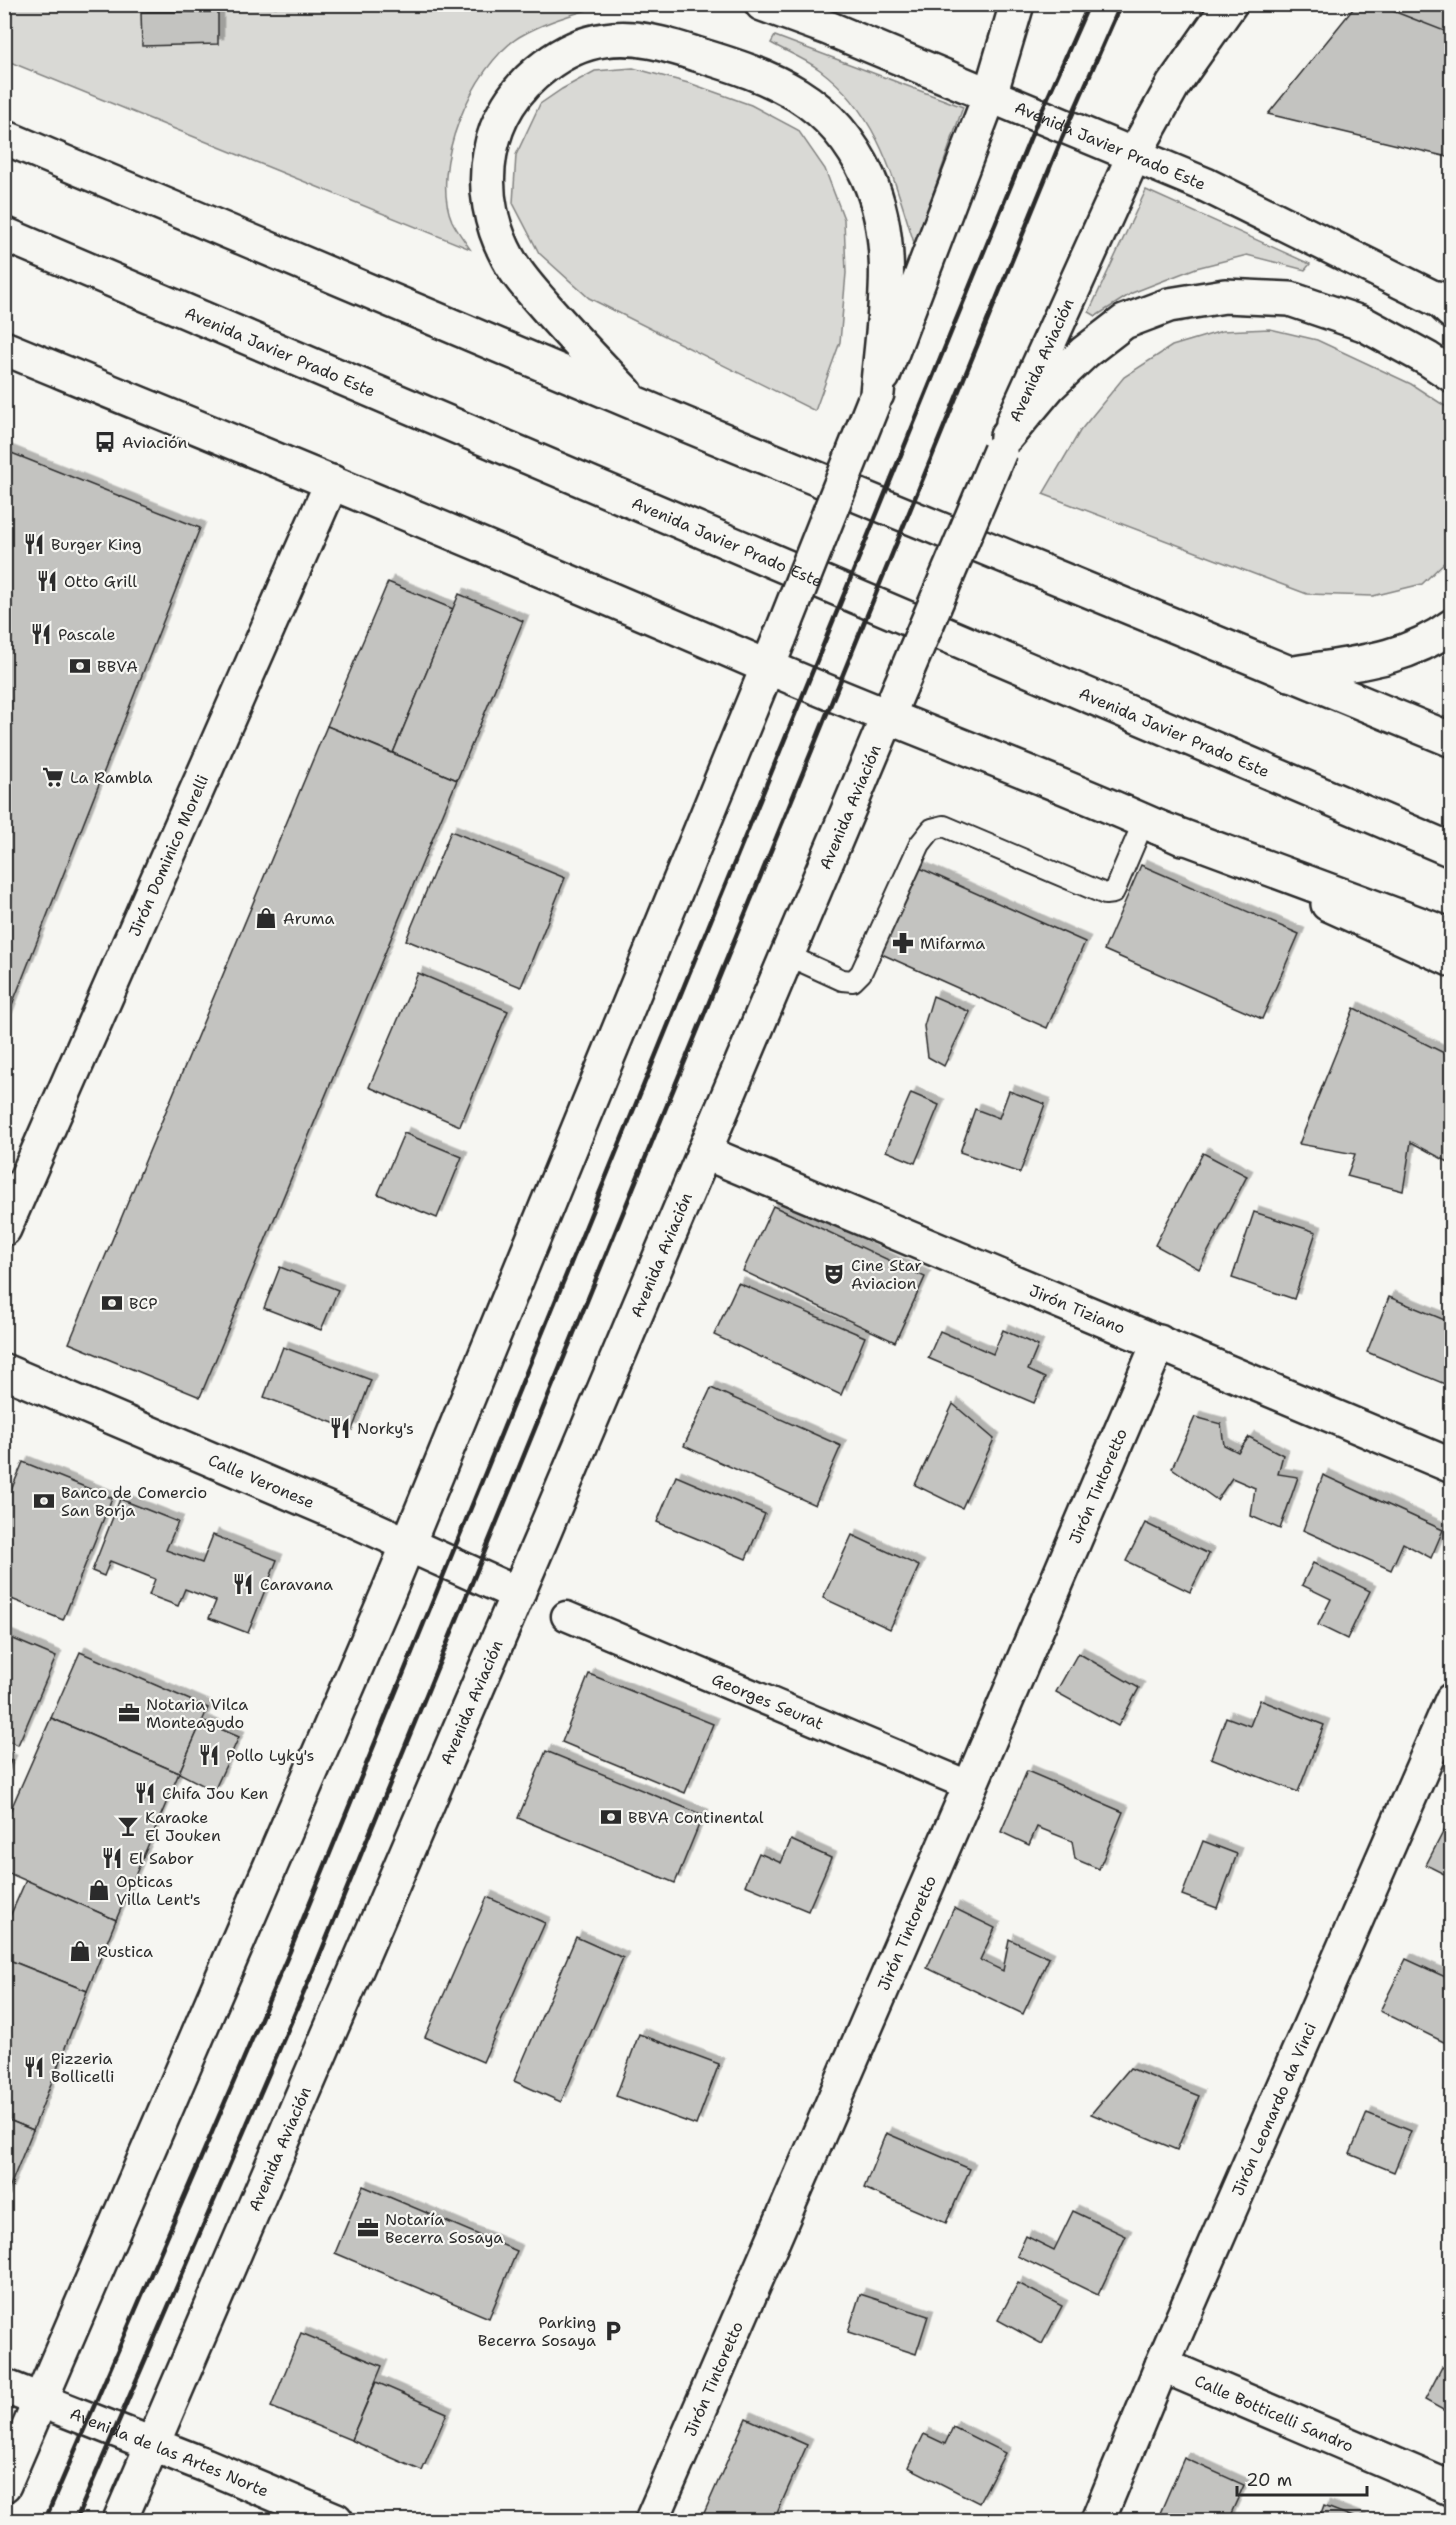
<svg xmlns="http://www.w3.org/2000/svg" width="1456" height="2525" font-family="'Shantell Sans',sans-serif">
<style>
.green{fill:#d9d9d5;stroke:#828280;stroke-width:1.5}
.building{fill:#c3c3c0;stroke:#2b2b2b;stroke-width:1.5;filter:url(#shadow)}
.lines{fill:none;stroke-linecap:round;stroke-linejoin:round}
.service-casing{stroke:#2b2b2b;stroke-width:24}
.pedestrian-casing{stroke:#2b2b2b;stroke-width:33}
.minor-casing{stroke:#2b2b2b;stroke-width:38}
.tertiary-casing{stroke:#2b2b2b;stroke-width:38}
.primary-casing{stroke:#2b2b2b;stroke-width:38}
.motorway-casing{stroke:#2b2b2b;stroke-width:38}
.service{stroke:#f6f6f2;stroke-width:20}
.pedestrian{stroke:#f6f6f2;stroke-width:28}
.minor{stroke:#f6f6f2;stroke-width:33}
.tertiary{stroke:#f6f6f2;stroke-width:33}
.primary{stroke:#f6f6f2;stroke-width:33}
.motorway{stroke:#f6f6f2;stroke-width:33}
.rail{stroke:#2b2b2b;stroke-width:4.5}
.primary-bridge-casing{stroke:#2b2b2b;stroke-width:38;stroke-linecap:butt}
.primary-bridge{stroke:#f6f6f2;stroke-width:33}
.labels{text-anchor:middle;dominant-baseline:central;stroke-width:4.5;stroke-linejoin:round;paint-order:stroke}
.street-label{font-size:16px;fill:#2b2b2b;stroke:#f6f6f2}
.poi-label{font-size:16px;fill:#2b2b2b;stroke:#f6f6f2;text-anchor:start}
</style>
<defs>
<filter id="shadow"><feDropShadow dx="5.5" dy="-5.5" stdDeviation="0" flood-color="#0004"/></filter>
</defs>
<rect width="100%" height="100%" fill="#f6f6f2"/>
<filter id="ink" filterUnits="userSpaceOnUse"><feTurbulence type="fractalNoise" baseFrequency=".0167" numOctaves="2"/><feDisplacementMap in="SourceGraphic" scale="12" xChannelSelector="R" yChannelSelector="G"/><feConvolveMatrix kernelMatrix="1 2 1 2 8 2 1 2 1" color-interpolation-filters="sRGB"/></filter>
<g filter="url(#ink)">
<g class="green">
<path d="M170,4C309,11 448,4 587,10C564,17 541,24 519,37C472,66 429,169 452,221C457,231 464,240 470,249L5,60L4,5Z"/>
<path d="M775,36L963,107L915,246C894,180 879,114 820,70C805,59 787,52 771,43Z"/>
<path d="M633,68L692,84L751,105L798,130L825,169L844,219L846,273L840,342L815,411L589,298L539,253L513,203L516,155L540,104L562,89L595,71Z"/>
<path d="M1146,190L1310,264L1305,270L1247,255L1196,268L1132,293L1096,316L1089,312Z"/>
<path d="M1270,329L1317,340L1411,384L1451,410V556L1422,584L1373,596L1307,594L1043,494L1080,431L1124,377L1172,346L1222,331Z"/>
</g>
<g class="building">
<path d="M1357,4H1452V158L1268,114Z"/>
<path d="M1396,4H1452V34L1393,11Z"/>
<path d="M141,12H218V44L142,46Z"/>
<path d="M4,450L200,528L4,1025Z"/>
<path d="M388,582L453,609L393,753L327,726Z"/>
<path d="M459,594L523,621L457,780L393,753Z"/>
<path d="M327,726L457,780L200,1397L69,1343Z"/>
<path d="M451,831L565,878L521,987L406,940Z"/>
<path d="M913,865L1085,942L1047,1028L875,951Z"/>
<path d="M1141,865L1299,934L1262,1019L1104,950Z"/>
<path d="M418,973L508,1011L460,1126L369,1087Z"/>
<path d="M933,996L970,1012L944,1066L928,1057L924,1026Z"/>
<path d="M1354,1008L1452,1057V1155L1448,1162L1411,1142L1403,1191L1347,1176L1355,1154L1299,1144Z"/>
<path d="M1009,1091L1045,1104L1020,1173L960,1152L975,1109L999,1118Z"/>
<path d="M911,1093L939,1105L915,1163L886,1151Z"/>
<path d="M404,1133L462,1157L437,1218L378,1194Z"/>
<path d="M1203,1153L1247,1176L1199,1269L1155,1245Z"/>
<path d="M773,1206L925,1277L895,1342L743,1271Z"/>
<path d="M1254,1212L1316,1232L1294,1299L1232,1278Z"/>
<path d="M280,1267L338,1290L321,1330L264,1308Z"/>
<path d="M738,1283L865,1337L841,1395L714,1335Z"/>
<path d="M1389,1297L1452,1323V1387L1367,1352Z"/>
<path d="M1003,1330L1038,1346L1028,1370L1045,1378L1034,1403L928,1358L940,1331L993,1354Z"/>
<path d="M283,1347L371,1380L352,1430L264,1397Z"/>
<path d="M711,1388L841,1446L815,1505L684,1446Z"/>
<path d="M953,1404L994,1439L962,1508L915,1485Z"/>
<path d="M1195,1417L1221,1424L1224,1445L1238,1452L1249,1437L1283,1455L1278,1474L1298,1477L1280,1529L1251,1516L1255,1488L1232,1478L1217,1500L1172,1468Z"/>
<path d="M23,1462L112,1498L63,1620L4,1596V1507Z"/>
<path d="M1323,1475L1443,1530L1431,1558L1403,1543L1391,1570L1303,1530Z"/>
<path d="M676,1476L765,1514L746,1559L657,1522Z"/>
<path d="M120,1499L178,1522L166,1550L202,1563L213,1535L277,1560L248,1633L209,1618L216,1601L185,1589L178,1606L149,1595L155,1579L110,1561L104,1576L92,1571Z"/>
<path d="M1145,1523L1209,1554L1190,1592L1126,1561Z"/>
<path d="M852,1535L919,1566L890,1629L823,1598Z"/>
<path d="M1313,1563L1370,1591L1347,1639L1318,1625L1331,1599L1302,1585Z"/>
<path d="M4,1635L56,1657L18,1745L4,1739Z"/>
<path d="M80,1652L208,1708L179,1773L51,1718Z"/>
<path d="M1078,1653L1139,1688L1118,1726L1056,1692Z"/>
<path d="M589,1674L713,1724L685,1793L562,1742Z"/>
<path d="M1260,1700L1324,1725L1298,1792L1211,1758L1226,1717L1250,1726Z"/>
<path d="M51,1718L179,1773L116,1920L4,1871V1825Z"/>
<path d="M202,1721L239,1737L214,1791L179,1773Z"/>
<path d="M546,1751L703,1815L675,1883L518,1818Z"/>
<path d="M4,1758L11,1761L4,1776Z"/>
<path d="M1027,1771L1123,1812L1099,1869L1075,1859L1072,1841L1037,1827L1029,1845L1001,1832Z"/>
<path d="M1452,1815V1878L1426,1865Z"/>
<path d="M791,1840L831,1858L808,1911L745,1885L759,1853L781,1863Z"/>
<path d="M1203,1841L1237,1854L1217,1908L1182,1895Z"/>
<path d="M26,1880L116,1920L87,1991L4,1958V1930Z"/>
<path d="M487,1897L545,1923L483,2062L425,2037Z"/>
<path d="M954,1908L995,1928L980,1960L1003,1971L1009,1939L1049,1958L1023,2014L927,1968Z"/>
<path d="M576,1937L623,1958L561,2102L514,2081Z"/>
<path d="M4,1958L87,1991L33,2130L4,2118Z"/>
<path d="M1406,1959L1452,1980V2046L1380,2011Z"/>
<path d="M639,2034L719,2064L696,2125L616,2096Z"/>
<path d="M1130,2068L1199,2096L1177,2150L1091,2114Z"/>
<path d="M1367,2113L1411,2131L1394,2172L1350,2154Z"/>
<path d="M4,2118L33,2130L4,2201Z"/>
<path d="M886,2133L970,2169L946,2223L864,2188Z"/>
<path d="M363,2186L517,2251L489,2318L335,2253Z"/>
<path d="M1073,2211L1126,2236L1098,2295L1017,2256L1026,2236L1054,2250Z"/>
<path d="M1018,2283L1062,2306L1042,2344L998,2320Z"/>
<path d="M860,2294L928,2316L916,2354L848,2332Z"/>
<path d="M301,2333L382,2366L351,2440L271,2407Z"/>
<path d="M1442,2367L1452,2372V2415L1425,2400Z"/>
<path d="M376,2382L447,2413L422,2471L351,2440Z"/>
<path d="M746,2418L807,2445L774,2520H701Z"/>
<path d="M953,2427L1005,2453L979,2503L908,2467L924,2434L945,2444Z"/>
<path d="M1184,2458L1244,2485L1228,2520H1157Z"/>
<path d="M1324,2506L1361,2520H1319Z"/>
</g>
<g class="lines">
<defs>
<path id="service" d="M787,955L842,980L853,981L861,973L920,844L932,829L944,826L1105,894L1113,893L1115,889L1144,821"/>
<g id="pedestrian">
<path id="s1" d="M566,1616L970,1786"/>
</g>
<g id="minor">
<path id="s2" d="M704,1152L1452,1466"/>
<path id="s3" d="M4,1229L332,482"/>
<path id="s4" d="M4,1371L356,1521L518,1594"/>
<path id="s5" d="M1162,2365L1452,2489"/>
<path id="s6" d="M652,2520L970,1786L1159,1342"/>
<path id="s7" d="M1098,2520L1162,2365L1452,1700"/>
</g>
<g id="tertiary">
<path id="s8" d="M4,2386L205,2465L336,2520"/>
</g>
<g id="primary">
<path id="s9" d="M762,4L828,28L1206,185L1452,307"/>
<path d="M4,348C260,453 515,557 768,667C905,726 1046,776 1182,838"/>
<path d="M883,376L990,95L1017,4"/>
<path id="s10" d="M1013,422L1134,155L1173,85L1230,4"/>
<path d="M1328,904L1452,960"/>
<path d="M4,2485L388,1593L780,637"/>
<path id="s11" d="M120,2520L542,1537L901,685"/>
</g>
<g id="motorway">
<path d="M4,137L682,423L1452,740"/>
<path id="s12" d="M4,234L1452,850"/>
<path d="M1437,298L1452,312"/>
<path d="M626,393C598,364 570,335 544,305C531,290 517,275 508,258C472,191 483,112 545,66C562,53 582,43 604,40C636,35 665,44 696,54C773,77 832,98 868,177C899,246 883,321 877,394"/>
<path d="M1007,436L1049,386L1085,352L1124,322L1169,305L1225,296L1290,299L1364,324L1428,359L1452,375"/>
<path d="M1289,674C1347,664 1403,662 1452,626"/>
<path d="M1157,827L1452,936"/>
</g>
</defs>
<use href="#service" class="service-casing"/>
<use href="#pedestrian" class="pedestrian-casing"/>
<use href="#minor" class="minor-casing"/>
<use href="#tertiary" class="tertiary-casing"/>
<use href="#primary" class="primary-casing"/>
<use href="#motorway" class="motorway-casing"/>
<use href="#service" class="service"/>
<use href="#pedestrian" class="pedestrian"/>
<use href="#minor" class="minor"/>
<use href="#tertiary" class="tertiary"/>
<use href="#primary" class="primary"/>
<use href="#motorway" class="motorway"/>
<g class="rail">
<path d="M45,2520L290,1951L1036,124L1089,4"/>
<path d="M76,2520L317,1962L1062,138L1121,4"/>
</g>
<defs>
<g id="primary-bridge">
<path d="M780,637L874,401"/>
<path d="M901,685L1000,451"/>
</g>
</defs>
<use href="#primary-bridge" class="primary-bridge-casing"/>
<use href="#primary-bridge" class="primary-bridge"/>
</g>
</g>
<defs>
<symbol id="bus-bare" viewBox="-9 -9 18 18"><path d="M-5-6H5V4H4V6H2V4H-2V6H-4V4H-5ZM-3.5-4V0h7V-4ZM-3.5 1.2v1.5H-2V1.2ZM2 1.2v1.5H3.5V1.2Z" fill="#2b2b2b" stroke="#f6f6f2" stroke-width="2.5" paint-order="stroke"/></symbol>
<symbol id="restaurant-bare" viewBox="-9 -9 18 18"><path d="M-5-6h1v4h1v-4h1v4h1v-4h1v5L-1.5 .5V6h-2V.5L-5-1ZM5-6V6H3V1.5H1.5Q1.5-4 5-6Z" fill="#2b2b2b" stroke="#f6f6f2" stroke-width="2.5" paint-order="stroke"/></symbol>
<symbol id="bank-bare" viewBox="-9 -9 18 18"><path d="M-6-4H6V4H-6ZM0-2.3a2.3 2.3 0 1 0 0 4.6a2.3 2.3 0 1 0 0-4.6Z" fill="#2b2b2b" stroke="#f6f6f2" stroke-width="2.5" paint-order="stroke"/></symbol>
<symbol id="supermarket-bare" viewBox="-9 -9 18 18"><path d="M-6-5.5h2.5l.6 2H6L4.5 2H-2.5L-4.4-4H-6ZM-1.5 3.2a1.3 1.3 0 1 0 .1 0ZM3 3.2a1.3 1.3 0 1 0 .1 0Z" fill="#2b2b2b" stroke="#f6f6f2" stroke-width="2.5" paint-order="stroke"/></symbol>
<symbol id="shop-bare" viewBox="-9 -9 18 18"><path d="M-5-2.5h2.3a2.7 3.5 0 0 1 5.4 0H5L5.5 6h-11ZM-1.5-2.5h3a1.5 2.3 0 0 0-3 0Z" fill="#2b2b2b" stroke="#f6f6f2" stroke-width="2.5" paint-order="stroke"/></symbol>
<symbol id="pharmacy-bare" viewBox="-9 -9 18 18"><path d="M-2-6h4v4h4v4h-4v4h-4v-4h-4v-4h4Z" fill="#2b2b2b" stroke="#f6f6f2" stroke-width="2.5" paint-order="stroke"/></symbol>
<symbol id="theatre-bare" viewBox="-9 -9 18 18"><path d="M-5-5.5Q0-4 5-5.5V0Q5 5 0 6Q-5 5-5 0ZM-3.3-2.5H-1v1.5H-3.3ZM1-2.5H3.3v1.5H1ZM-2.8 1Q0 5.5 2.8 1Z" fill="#2b2b2b" stroke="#f6f6f2" stroke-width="2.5" paint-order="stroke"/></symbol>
<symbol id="office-bare" viewBox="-9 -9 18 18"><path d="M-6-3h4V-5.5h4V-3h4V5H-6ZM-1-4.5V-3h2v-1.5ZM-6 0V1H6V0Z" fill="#2b2b2b" stroke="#f6f6f2" stroke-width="2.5" paint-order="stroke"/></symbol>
<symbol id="bar-bare" viewBox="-9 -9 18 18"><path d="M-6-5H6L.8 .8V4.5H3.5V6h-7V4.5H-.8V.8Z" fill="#2b2b2b" stroke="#f6f6f2" stroke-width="2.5" paint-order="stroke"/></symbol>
<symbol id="parking-bare" viewBox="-9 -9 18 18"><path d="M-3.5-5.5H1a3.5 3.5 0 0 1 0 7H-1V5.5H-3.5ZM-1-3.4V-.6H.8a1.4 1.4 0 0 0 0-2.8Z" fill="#2b2b2b" stroke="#f6f6f2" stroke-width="2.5" paint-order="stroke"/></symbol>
</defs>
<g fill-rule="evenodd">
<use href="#bus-bare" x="90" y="427" width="30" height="30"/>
<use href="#restaurant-bare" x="19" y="529" width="30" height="30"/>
<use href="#restaurant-bare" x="32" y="566" width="30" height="30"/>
<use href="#restaurant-bare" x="26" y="619" width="30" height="30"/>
<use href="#bank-bare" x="65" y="651" width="30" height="30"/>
<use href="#supermarket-bare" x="38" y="762" width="30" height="30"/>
<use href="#shop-bare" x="251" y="903" width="30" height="30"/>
<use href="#pharmacy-bare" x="888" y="928" width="30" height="30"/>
<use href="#theatre-bare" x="819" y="1259" width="30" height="30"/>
<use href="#bank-bare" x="97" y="1288" width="30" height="30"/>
<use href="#restaurant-bare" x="325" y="1413" width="30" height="30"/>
<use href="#bank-bare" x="29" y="1486" width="30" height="30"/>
<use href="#restaurant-bare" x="228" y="1569" width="30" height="30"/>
<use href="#office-bare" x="114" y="1698" width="30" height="30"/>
<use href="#restaurant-bare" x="194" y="1740" width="30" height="30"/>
<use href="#restaurant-bare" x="130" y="1778" width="30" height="30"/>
<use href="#bank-bare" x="596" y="1802" width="30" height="30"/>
<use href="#bar-bare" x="113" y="1811" width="30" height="30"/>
<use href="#restaurant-bare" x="97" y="1843" width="30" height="30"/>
<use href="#shop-bare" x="84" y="1875" width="30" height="30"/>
<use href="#shop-bare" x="65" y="1936" width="30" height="30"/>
<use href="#restaurant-bare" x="19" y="2052" width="30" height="30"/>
<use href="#office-bare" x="353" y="2213" width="30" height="30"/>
<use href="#parking-bare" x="598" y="2316" width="30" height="30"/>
</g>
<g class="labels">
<g class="street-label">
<text stroke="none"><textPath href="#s9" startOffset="376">Avenida Javier Prado Este</textPath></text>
<text stroke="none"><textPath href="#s12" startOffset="300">Avenida Javier Prado Este</textPath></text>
<text stroke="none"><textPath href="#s10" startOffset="68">Avenida Aviación</textPath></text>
<text stroke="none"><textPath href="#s12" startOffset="786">Avenida Javier Prado Este</textPath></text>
<text stroke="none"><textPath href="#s12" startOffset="1272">Avenida Javier Prado Este</textPath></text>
<text stroke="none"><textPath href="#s11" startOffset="1862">Avenida Aviación</textPath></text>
<text stroke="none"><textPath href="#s3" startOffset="408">Jirón Dominico Morelli</textPath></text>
<text stroke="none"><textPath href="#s11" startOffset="1376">Avenida Aviación</textPath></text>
<text stroke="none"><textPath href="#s2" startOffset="405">Jirón Tiziano</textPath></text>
<text stroke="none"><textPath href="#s4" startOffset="280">Calle Veronese</textPath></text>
<text stroke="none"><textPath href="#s6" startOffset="1126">Jirón Tintoretto</textPath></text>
<text stroke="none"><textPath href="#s1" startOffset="219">Georges Seurat</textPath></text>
<text stroke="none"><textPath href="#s11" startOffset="890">Avenida Aviación</textPath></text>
<text stroke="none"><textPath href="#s6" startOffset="640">Jirón Tintoretto</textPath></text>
<text stroke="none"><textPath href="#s7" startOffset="447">Jirón Leonardo da Vinci</textPath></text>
<text stroke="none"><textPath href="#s11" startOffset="404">Avenida Aviación</textPath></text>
<text stroke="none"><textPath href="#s6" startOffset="154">Jirón Tintoretto</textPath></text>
<text stroke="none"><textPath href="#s5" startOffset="122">Calle Botticelli Sandro</textPath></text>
<text stroke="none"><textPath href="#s8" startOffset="178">Avenida de las Artes Norte</textPath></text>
</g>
<g class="poi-label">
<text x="122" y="442">Aviación</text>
<text x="51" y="544">Burger King</text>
<text x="64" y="581">Otto Grill</text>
<text x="58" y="634">Pascale</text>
<text x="97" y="666">BBVA</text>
<text x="70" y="777">La Rambla</text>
<text x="283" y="918">Aruma</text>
<text x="920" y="943">Mifarma</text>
<text x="851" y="1265">Cine Star<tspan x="851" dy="18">Aviacion</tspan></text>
<text x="129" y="1303">BCP</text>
<text x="357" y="1428">Norky's</text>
<text x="61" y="1492">Banco de Comercio<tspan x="61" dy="18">San Borja</tspan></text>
<text x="260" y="1584">Caravana</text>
<text x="146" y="1704">Notaria Vilca<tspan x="146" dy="18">Monteagudo</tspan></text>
<text x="226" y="1755">Pollo Lyky's</text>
<text x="162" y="1793">Chifa Jou Ken</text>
<text x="145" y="1817">Karaoke<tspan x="145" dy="18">El Jouken</tspan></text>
<text x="628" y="1817">BBVA Continental</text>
<text x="129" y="1858">El Sabor</text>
<text x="116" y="1881">Opticas<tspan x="116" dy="18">Villa Lent's</tspan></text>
<text x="97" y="1951">Rustica</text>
<text x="51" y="2058">Pizzeria<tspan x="51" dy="18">Bollicelli</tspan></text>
<text x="385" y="2219">Notaría<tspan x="385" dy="18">Becerra Sosaya</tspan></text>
<text x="596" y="2322" text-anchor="end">Parking<tspan x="596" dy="18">Becerra Sosaya</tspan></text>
</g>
</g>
<rect width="1456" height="2525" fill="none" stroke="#f6f6f2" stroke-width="24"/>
<rect x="12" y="12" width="1432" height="2501" fill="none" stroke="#2b2b2b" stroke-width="2" filter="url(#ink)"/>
<path d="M1237 2486v9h130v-9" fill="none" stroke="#2b2b2b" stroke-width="3"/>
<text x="1246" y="2486" font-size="18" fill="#2b2b2b" stroke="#f6f6f2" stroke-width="4.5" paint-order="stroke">20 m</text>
</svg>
